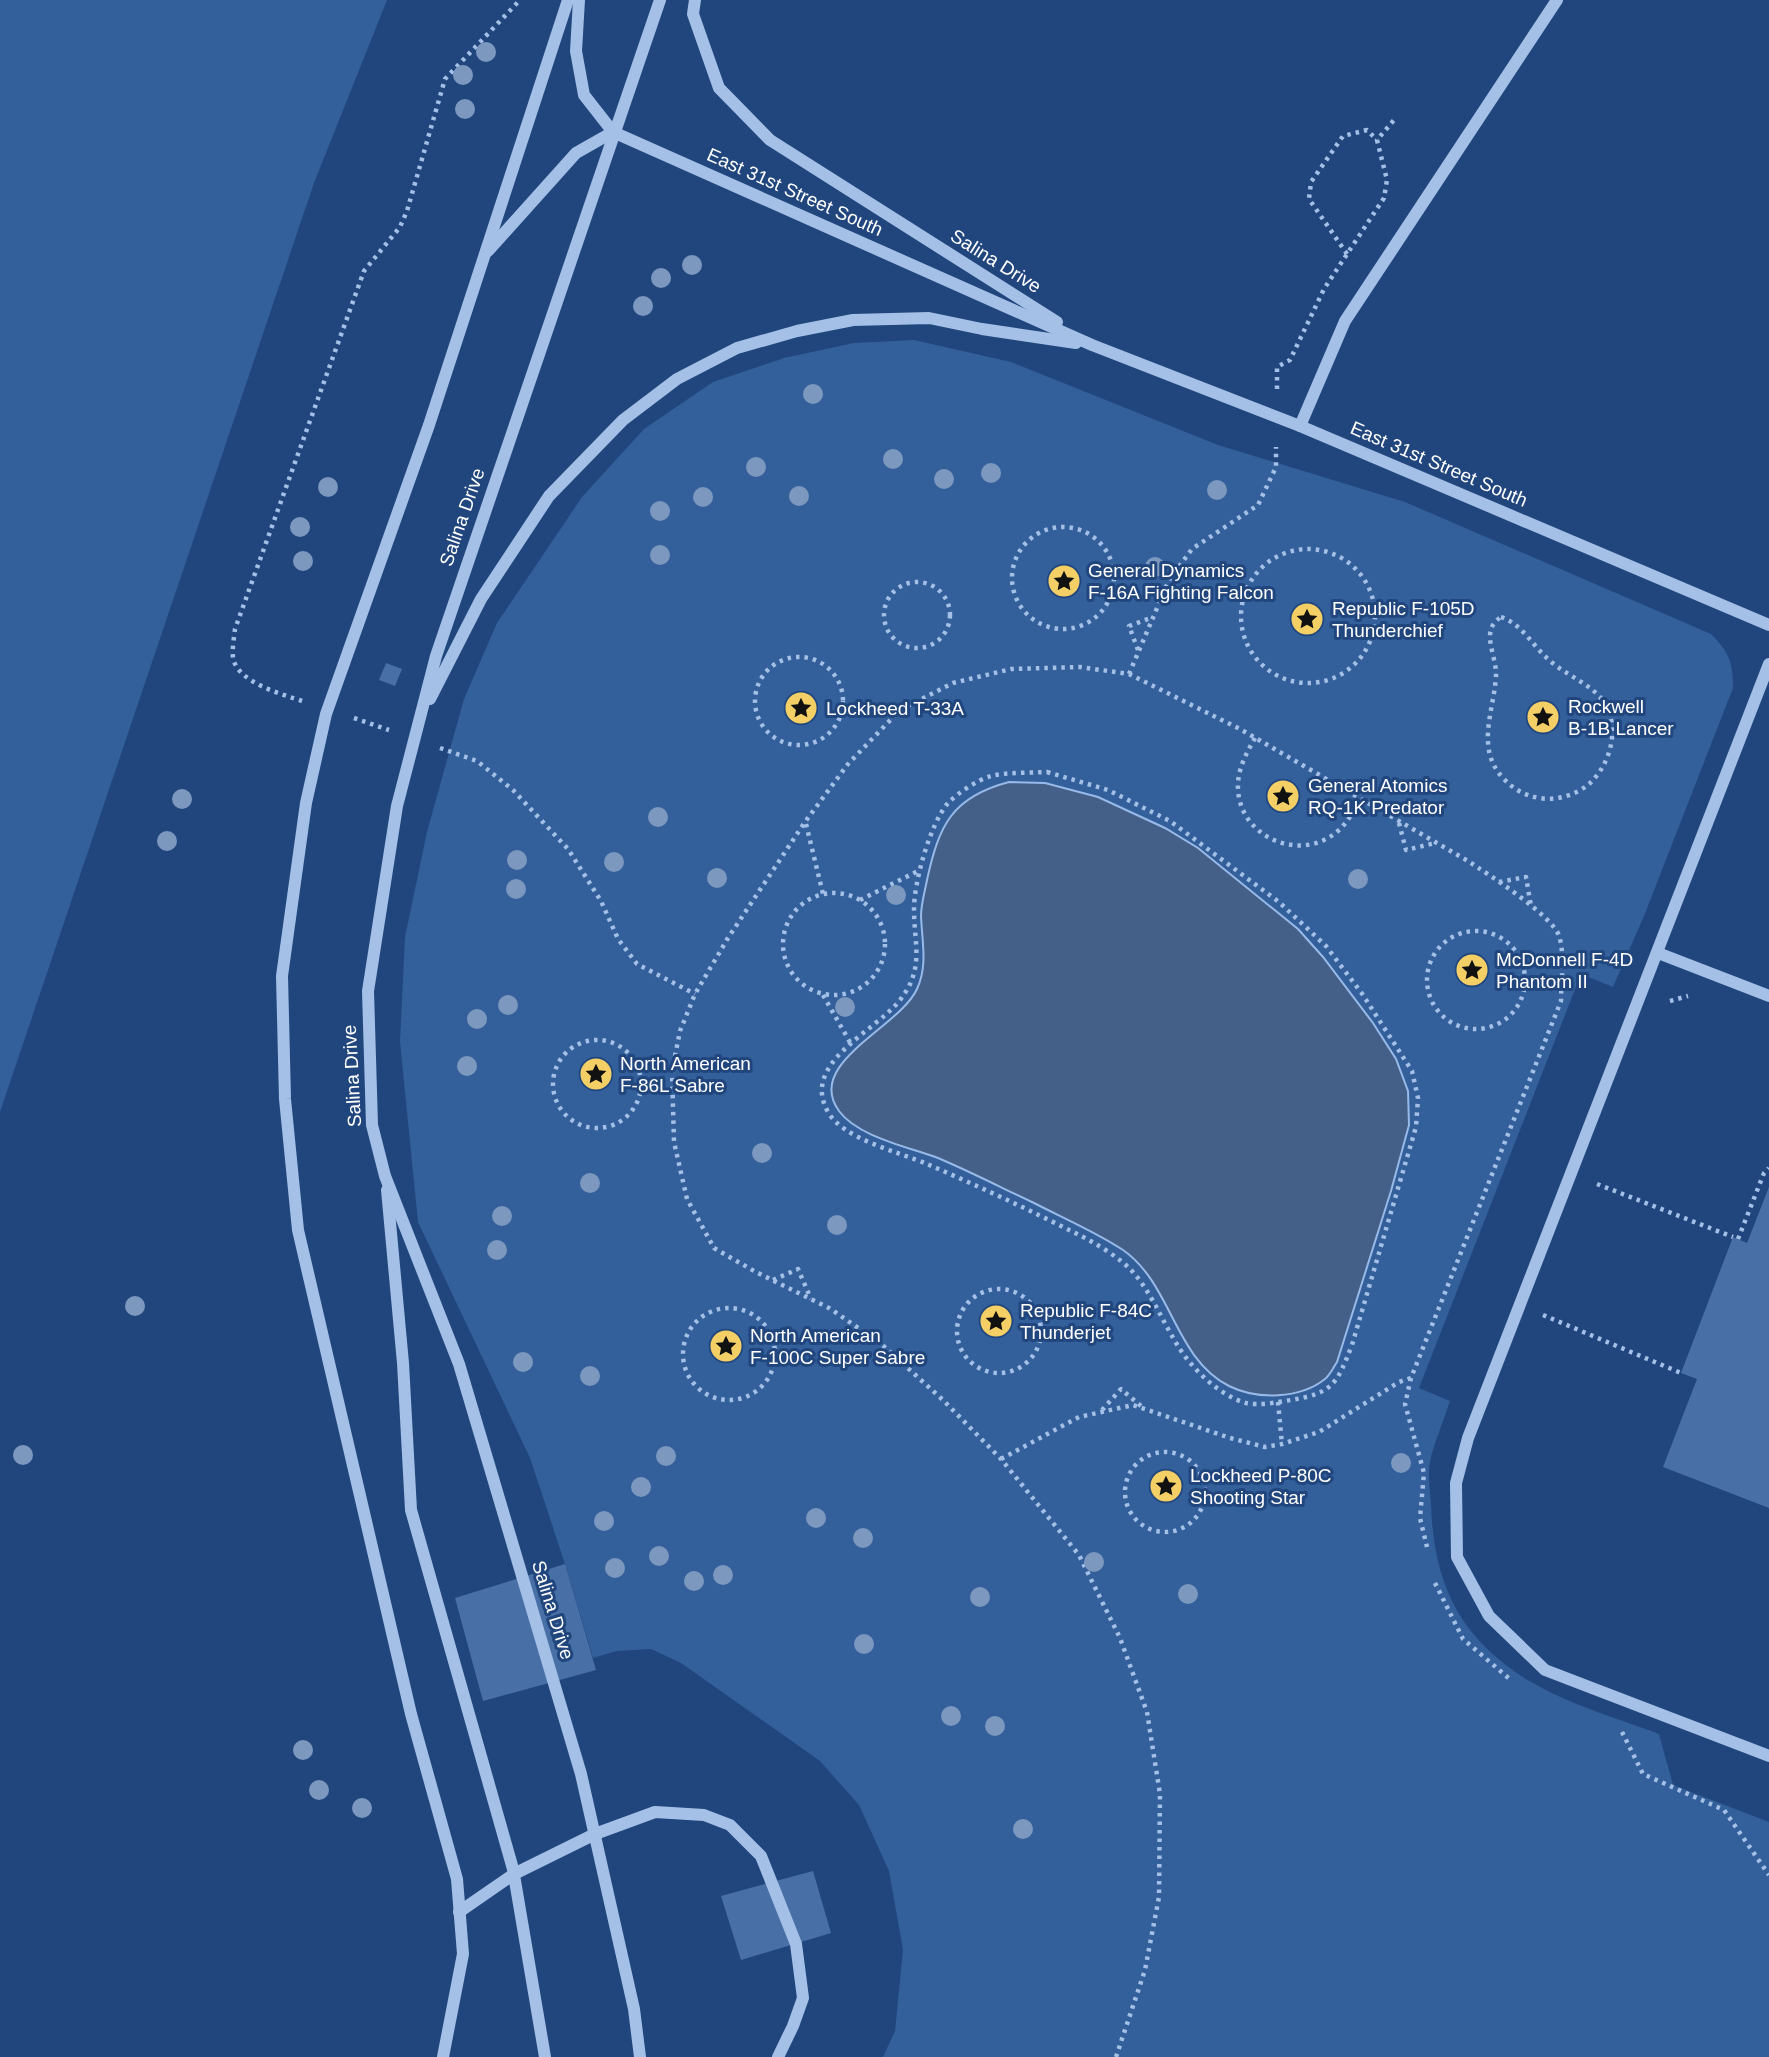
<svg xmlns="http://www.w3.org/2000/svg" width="1769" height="2057" font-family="Arial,sans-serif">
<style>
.green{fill:#335f9b}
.water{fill:#446088;stroke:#98bae8;stroke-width:2}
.building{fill:#4970a6}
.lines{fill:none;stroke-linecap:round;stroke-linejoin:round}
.path{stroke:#a4c0e7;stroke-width:4.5;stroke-dasharray:3.5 5;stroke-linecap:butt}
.minor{stroke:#a4c0e7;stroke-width:12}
.tree{fill:#7c98bf}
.labels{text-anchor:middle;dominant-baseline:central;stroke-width:6;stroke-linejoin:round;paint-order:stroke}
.street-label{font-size:19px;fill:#fff;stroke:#21467d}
.poi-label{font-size:19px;fill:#fff;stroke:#21467d;text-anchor:start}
</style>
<rect width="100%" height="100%" fill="#21467d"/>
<g class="green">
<path d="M0,0H387L314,183L0,1112Z"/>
<path d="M914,340L1011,362L1218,445L1405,502L1711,634C1729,652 1733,662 1733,688L1644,916L1613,987L1581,974L1419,1388L1450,1401C1444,1420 1436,1438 1431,1457C1427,1471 1430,1490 1431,1505C1434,1583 1458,1636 1526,1679C1567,1704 1614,1717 1659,1734L1673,1785L1769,1822V2057H883L895,2031L903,1950L889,1871L859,1805L820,1761L681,1663L651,1649L617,1651L593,1658L565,1564L530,1458L418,1222L400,1042L405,937L427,832L464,699L497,623L582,497L644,429L713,382L784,358L854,343Z"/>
</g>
<path class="water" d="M1009,782L1045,783L1098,797L1165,828L1198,848L1298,929L1323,957L1373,1023L1396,1059L1408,1091L1409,1125L1391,1191L1337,1362C1333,1368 1330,1375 1325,1379C1300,1399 1257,1400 1229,1386C1174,1358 1172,1284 1123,1250C1096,1232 1063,1218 1034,1203C1002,1188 971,1172 938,1158C909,1147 858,1137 839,1111C804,1063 899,1028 917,989C928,965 922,942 921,916C921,904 925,891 927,880C939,825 952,797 1009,782Z"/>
<g class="building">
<path d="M386,663L402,669L395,686L379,680Z"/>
<path d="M1769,1187V1508L1663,1467L1697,1379L1681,1373L1733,1237L1747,1243Z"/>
<path d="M565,1564L596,1670L483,1701L455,1598Z"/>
<path d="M813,1871L831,1933L741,1960L721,1896Z"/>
</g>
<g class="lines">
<g class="path">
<path d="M1347,254L1309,199L1311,182L1343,136L1367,130L1377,140"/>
<path d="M1277,389V367L1290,360L1324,289L1384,198L1387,180L1377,140L1394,120"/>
<circle cx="1063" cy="578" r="51"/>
<circle cx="1308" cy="616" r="67"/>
<circle cx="917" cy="615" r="33"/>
<path d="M1501,617C1522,624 1532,645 1548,659C1564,674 1585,681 1600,697C1622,723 1612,763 1589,784C1576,795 1556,801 1539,798C1524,795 1513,789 1503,778C1475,748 1494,711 1496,676C1497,655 1479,631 1501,617Z"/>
<path d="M1138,650L1129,626L1153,617"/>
<circle cx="799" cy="701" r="44"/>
<path d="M1129,674L1169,580L1192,549L1258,505L1276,467V447"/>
<path d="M302,701C282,694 238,683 233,658C232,649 234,638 235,629L364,271L400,227L407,211L445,79L520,0"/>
<path d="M354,718L389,730"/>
<path d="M1255,738C1246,754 1237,770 1238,789C1240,838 1302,864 1339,830C1348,822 1354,810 1361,799"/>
<path d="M440,748L477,761L513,790L568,849L601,901L618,939L637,964L695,994"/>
<path d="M1047,772L1108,790L1170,821L1279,902L1326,946L1363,995L1412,1071L1418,1098L1416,1127L1352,1345C1337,1383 1334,1393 1291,1400C1278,1402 1259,1406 1246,1403C1220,1396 1192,1369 1178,1346C1162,1321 1151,1291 1131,1270C1120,1258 1094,1242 1079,1235C1030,1210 978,1186 927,1164C899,1152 843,1139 828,1112C800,1063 875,1032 900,1000C925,968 914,945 914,909C914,882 930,824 948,803C958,793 977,780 991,776C1008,772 1029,773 1047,772Z"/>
<path d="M1399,823L1406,850L1435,843"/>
<path d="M806,824L823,894"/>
<path d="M1499,882L1526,877L1531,906"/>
<circle cx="834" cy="944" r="51"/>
<path d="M860,900L920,870"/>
<circle cx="1476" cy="980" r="49"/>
<path d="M823,995L851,1044"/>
<path d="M1670,1001L1688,996"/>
<circle cx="597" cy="1084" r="44"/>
<path d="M1597,1184L1733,1237"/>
<path d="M1738,1239L1764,1173L1769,1168"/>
<path d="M773,1280L798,1269L811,1299"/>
<circle cx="999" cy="1331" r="42"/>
<circle cx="729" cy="1354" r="46"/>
<path d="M1543,1315L1681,1373"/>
<path d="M1278,1402L1282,1444"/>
<path d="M1102,1410L1121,1389L1141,1406"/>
<circle cx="1165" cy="1492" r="40"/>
<path d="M1001,1459L1079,1417L1133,1405L1230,1438L1265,1447L1282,1444L1319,1432L1399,1382L1411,1378"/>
<path d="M1435,1583L1463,1639L1512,1681"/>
<path d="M1622,1732L1643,1774L1724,1810L1769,1875"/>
<path d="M1116,2057L1145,1970L1159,1897L1160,1794L1147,1712L1120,1638L1079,1555L1001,1459L943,1400L879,1342L829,1308L754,1271L714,1248L687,1199L674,1142L672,1071L680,1031L695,994L728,938L805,822L848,764L900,710L953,683L1011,669L1080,667L1129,674L1240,729L1468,861C1488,874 1553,916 1559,936C1565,953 1561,983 1561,1001L1411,1378L1405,1404L1424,1473L1420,1518L1427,1547"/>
</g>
<g class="minor">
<path d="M579,0L576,51L584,95L613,132L1092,345L1300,426L1769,625"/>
<path d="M695,0L693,14L719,88L770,140L1057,322"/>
<path d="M488,251L576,153L613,132"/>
<path d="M1300,426L1345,321L1557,0"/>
<path d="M1769,664L1468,1438L1456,1483L1457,1557L1489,1616L1545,1670L1769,1756"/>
<path d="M430,699L481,599L549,496L623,420L677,379L737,348L797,331L853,320L929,318L982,329L1076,343"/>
<path d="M1658,953L1769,996"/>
<path d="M387,1190L403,1363L411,1510L513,1869L545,2057"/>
<path d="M459,1912L514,1874L595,1834L655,1812L704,1815L730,1825L761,1856L796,1944L803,1998L793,2026L778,2057"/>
<path d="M443,2057L463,1954L457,1879L411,1714L298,1230L285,1099L282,976L306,803L326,714L429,425L568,0"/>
<path d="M640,2057L634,2009L581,1774L459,1364L385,1176L372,1125L368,991L397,806L436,656L660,0"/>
</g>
</g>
<g class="tree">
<circle cx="486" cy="52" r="10"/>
<circle cx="463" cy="75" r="10"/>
<circle cx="465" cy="109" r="10"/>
<circle cx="692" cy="265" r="10"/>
<circle cx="661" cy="278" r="10"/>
<circle cx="643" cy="306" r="10"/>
<circle cx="813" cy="394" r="10"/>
<circle cx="893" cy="459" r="10"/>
<circle cx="756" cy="467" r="10"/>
<circle cx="991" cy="473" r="10"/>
<circle cx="944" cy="479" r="10"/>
<circle cx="328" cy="487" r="10"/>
<circle cx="1217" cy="490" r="10"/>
<circle cx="799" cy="496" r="10"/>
<circle cx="703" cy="497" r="10"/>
<circle cx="660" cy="511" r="10"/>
<circle cx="300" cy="527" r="10"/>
<circle cx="660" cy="555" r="10"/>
<circle cx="303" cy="561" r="10"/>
<circle cx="1155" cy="567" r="10"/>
<circle cx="182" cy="799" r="10"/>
<circle cx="658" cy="817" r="10"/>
<circle cx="167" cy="841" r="10"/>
<circle cx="517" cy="860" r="10"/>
<circle cx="614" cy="862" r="10"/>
<circle cx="717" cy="878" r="10"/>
<circle cx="1358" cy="879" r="10"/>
<circle cx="516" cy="889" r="10"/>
<circle cx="896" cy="895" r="10"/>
<circle cx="508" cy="1005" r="10"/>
<circle cx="845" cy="1007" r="10"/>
<circle cx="477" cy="1019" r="10"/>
<circle cx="467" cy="1066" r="10"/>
<circle cx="762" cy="1153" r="10"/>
<circle cx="590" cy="1183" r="10"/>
<circle cx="502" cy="1216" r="10"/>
<circle cx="837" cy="1225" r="10"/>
<circle cx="497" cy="1250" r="10"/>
<circle cx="135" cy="1306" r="10"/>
<circle cx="523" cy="1362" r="10"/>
<circle cx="590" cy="1376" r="10"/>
<circle cx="23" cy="1455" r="10"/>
<circle cx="666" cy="1456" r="10"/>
<circle cx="1401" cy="1463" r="10"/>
<circle cx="641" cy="1487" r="10"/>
<circle cx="816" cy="1518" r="10"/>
<circle cx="604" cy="1521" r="10"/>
<circle cx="863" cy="1538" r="10"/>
<circle cx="659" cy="1556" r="10"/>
<circle cx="1094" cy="1562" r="10"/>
<circle cx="615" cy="1568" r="10"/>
<circle cx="723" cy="1575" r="10"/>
<circle cx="694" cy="1581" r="10"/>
<circle cx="1188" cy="1594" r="10"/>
<circle cx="980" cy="1597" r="10"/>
<circle cx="864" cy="1644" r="10"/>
<circle cx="951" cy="1716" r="10"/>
<circle cx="995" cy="1726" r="10"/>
<circle cx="303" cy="1750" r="10"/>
<circle cx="319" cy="1790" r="10"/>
<circle cx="362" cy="1808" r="10"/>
<circle cx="1023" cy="1829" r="10"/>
</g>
<defs>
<symbol id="sight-disc" viewBox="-11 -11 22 22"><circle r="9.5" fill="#f3cf65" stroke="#21467d"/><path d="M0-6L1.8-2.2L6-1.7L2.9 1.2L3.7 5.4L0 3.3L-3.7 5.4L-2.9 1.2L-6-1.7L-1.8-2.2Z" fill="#111"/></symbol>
</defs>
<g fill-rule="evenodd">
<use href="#sight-disc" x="1045" y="562" width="38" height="38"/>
<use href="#sight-disc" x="1288" y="600" width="38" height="38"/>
<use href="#sight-disc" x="782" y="689" width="38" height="38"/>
<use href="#sight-disc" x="1524" y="698" width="38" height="38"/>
<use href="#sight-disc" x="1264" y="777" width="38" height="38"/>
<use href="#sight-disc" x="1453" y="951" width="38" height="38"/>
<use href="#sight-disc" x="577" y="1055" width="38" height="38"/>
<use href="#sight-disc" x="977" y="1302" width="38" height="38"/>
<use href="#sight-disc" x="707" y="1327" width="38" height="38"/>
<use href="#sight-disc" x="1147" y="1467" width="38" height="38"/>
</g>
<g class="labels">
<g class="street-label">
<text transform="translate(795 192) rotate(24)">East 31st Street South</text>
<text transform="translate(996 261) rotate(32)">Salina Drive</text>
<text transform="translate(1439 464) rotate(23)">East 31st Street South</text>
<text transform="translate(462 517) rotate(-71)">Salina Drive</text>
<text transform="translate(352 1076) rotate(-93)">Salina Drive</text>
<text transform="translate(553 1610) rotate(73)">Salina Drive</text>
</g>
<g class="poi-label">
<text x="1088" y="570">General Dynamics<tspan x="1088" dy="22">F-16A Fighting Falcon</tspan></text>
<text x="1332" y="608">Republic F-105D<tspan x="1332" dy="22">Thunderchief</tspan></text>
<text x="1568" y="706">Rockwell<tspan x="1568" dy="22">B-1B Lancer</tspan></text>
<text x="826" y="708">Lockheed T-33A</text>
<text x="1308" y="785">General Atomics<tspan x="1308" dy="22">RQ-1K Predator</tspan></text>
<text x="1496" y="959">McDonnell F-4D<tspan x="1496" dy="22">Phantom II</tspan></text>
<text x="620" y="1063">North American<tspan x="620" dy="22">F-86L Sabre</tspan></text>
<text x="1020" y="1310">Republic F-84C<tspan x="1020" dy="22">Thunderjet</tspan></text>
<text x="750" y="1335">North American<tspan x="750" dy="22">F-100C Super Sabre</tspan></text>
<text x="1190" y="1475">Lockheed P-80C<tspan x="1190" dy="22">Shooting Star</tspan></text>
</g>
</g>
</svg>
